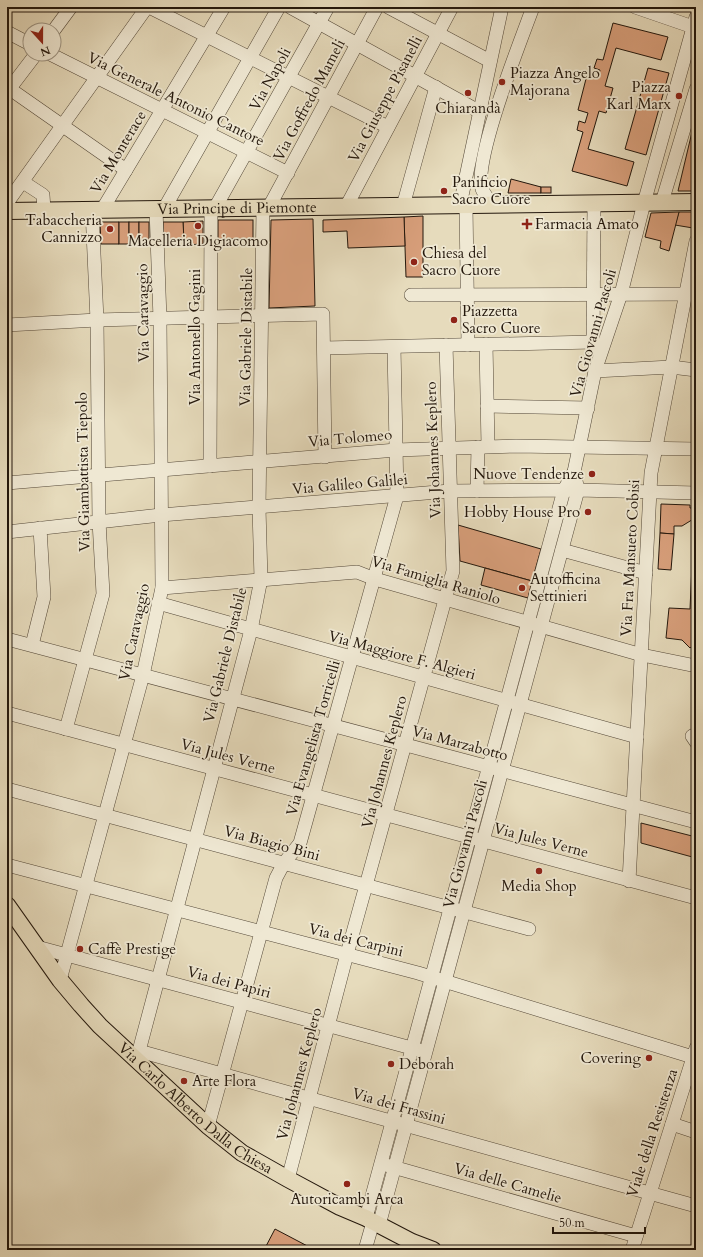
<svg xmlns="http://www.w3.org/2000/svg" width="703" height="1257" font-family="Cardo,serif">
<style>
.building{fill:#d89f7b;stroke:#23170c}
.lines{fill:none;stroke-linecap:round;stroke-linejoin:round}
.minor-casing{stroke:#544838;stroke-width:14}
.major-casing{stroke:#23170c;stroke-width:18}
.minor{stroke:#efe8d3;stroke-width:13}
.major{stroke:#e6dbbc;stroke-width:16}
.poi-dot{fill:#8f2418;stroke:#efe8d3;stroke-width:1.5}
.labels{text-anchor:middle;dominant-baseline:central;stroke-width:3.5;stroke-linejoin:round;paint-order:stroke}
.poi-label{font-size:15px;fill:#23170c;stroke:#efe8d3;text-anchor:start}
.street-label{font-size:15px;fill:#23170c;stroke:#efe8d3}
</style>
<rect width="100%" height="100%" fill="#e6dbbc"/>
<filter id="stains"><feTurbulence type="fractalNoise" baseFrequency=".005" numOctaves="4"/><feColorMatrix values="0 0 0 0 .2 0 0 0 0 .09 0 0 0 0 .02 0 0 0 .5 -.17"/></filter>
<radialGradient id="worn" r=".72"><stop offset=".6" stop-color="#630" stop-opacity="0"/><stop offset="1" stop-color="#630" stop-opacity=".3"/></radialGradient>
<g class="building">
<path d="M613,23L668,37L661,60L616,48L605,86L613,88L606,113L599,111L588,149L634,162L627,186L572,171L583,132L577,130L579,121L585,123L588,113L578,110L587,75L598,78L600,70L594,68L597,59L603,60Z"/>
<path d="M648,68L669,73L646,155L625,149Z"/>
<path d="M692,132L696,133V191H678Z"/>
<path d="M511,179L541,187V193H508Z"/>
<rect x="541" y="187" width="10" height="6"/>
<path d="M679,212H696L693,228L675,225Z"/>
<path d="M679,212L669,251L660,248L661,241L645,237L651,213Z"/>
<path d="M423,216V277H406L404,217Z"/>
<path d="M404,217L405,246L348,248L347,231L323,232V220Z"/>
<path d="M313,219L315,306L269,308L271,220Z"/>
<rect x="218" y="220" width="35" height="19"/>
<path d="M203,221V244L184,245L183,222Z"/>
<path d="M100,222H119V244H101Z"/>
<rect x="119" y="222" width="10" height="22"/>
<rect x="129" y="222" width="10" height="22"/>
<rect x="139" y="222" width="10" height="22"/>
<path d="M163,222H183L184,240H164Z"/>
<path d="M661,504L690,505V508H695V518L682,526H674V534L660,533Z"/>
<path d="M458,525L541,549L532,581L460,561Z"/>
<path d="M660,533L674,534L671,570L658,569Z"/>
<path d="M692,565H696V643L690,648L682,640L666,638L669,608L690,609Z"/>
<path d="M485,568L532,581L528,598L481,585Z"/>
<path d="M641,823L696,837V858L641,843Z"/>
<path d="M275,1229L315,1250H264Z"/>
</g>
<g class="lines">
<defs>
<g id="minor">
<path d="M149,7L388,127"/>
<path d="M290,7L480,112"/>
<path d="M388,7L490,61"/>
<path d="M635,7L696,28"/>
<path d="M54,30L71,7"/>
<path d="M7,32L30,44"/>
<path d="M50,54L288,173"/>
<path d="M10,89L126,170"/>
<path d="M7,92L36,54"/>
<path d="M23,182L43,195L44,210"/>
<path d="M662,202L696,89"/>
<path d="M7,203L147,7"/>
<path d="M460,205L502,7"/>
<path d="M466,205L468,345"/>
<path d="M492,205C489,200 484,194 482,189C473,160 521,40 533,7"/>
<path d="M403,206L436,87"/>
<path d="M269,207L377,7"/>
<path d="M346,207L452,7"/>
<path d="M215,208L328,7"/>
<path d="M164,209L279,7"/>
<path d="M102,210L224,7"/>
<path d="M411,295L696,294"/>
<path d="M7,325L97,320L323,314L325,457"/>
<path d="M486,344L488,446"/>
<path d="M324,348L593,342"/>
<path d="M593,349L594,203"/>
<path d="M595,371L671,367L696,370"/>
<path d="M487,406L588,408"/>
<path d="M210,466L211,208"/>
<path d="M7,483L396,450L516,446L696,449"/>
<path d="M477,491L478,447"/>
<path d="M7,532L161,515L450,491L578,490L696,493"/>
<path d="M562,550L646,573"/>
<path d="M162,588L357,572L375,579L642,655L696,666"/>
<path d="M158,603L637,737"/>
<path d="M7,639L696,822"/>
<path d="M32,645L44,597L40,528"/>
<path d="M7,713L696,898"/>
<path d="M66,729L103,594L99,521L97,320L92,210"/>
<path d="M696,734L692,736L696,742"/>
<path d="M7,789L529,929"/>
<path d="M7,865L418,973L696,1058"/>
<path d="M629,881L651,473L696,241"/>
<path d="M37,947L419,1050"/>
<path d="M60,980L143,675L162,588L160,319L156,209"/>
<path d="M139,1051L696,1206"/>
<path d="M134,1056L139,1051L251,630L261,579L259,508L263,208"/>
<path d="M672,1124L696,1132"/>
<path d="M208,1126L276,878L284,863L300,843L397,496L394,347"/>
<path d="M386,1165L636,1236"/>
<path d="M288,1179L347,954L453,571L446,345"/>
<path d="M366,1218L564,490L574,472L595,371L621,294L644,203L696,17"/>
<path d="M379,1225L578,490L574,472"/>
<path d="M365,1250L373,1222"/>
<path d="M632,1250L696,1048"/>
</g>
<g id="major">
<path id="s1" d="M7,211L696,202"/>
<path id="s2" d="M7,905L60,980L81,1005L100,1026L208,1126L242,1153L288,1179L340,1207L366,1218L412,1242L433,1250"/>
</g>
</defs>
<use href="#minor" class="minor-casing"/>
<use href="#major" class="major-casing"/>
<use href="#minor" class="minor"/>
<use href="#major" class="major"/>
</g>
<g class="poi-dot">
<circle cx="502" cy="82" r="4"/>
<circle cx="468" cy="93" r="4"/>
<circle cx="679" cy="96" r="4"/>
<circle cx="444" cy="191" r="4"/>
<path d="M525 218h4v4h4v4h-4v4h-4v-4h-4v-4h4z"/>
<circle cx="198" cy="226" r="4"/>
<circle cx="110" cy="229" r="4"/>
<circle cx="414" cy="262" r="4"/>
<circle cx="454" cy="320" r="4"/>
<circle cx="592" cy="474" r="4"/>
<circle cx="588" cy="512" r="4"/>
<circle cx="522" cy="588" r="4"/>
<circle cx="539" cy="871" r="4"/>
<circle cx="80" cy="949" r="4"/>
<circle cx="649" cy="1058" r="4"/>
<circle cx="391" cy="1064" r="4"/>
<circle cx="184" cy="1081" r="4"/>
<circle cx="347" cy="1184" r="4"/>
</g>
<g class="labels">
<g class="poi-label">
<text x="510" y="73">Piazza Angelo<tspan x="510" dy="17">Majorana</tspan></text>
<text x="671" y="87" text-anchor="end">Piazza<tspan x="671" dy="17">Karl Marx</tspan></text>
<text x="468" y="108" text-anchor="middle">Chiarandà</text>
<text x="452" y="182">Panificio<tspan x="452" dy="17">Sacro Cuore</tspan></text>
<text x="102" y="220" text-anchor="end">Tabaccheria<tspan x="102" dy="17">Cannizzo</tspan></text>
<text x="535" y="224">Farmacia Amato</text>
<text x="198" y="241" text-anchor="middle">Macelleria Digiacomo</text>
<text x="422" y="253">Chiesa del<tspan x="422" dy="17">Sacro Cuore</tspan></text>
<text x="462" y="311">Piazzetta<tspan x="462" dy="17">Sacro Cuore</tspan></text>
<text x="584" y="474" text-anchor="end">Nuove Tendenze</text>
<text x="580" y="512" text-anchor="end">Hobby House Pro</text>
<text x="530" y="579">Autofficina<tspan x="530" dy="17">Settinieri</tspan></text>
<text x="539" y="886" text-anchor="middle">Media Shop</text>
<text x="88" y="949">Caffè Prestige</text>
<text x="641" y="1058" text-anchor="end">Covering</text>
<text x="399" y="1064">Deborah</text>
<text x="192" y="1081">Arte Flora</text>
<text x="347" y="1199" text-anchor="middle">Autoricambi Arca</text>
</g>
<g class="street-label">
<text transform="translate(270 79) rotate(-61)">Via Napoli</text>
<text transform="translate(176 99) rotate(26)">Via Generale Antonio Cantore</text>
<text transform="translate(385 99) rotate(-62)">Via Giuseppe Pisanelli</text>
<text transform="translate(309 100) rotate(-62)">Via Goffredo Mameli</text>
<text transform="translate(118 152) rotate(-59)">Via Monterace</text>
<text stroke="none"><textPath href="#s1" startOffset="230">Via Principe di Piemonte</textPath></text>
<text transform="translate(143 313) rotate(-91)">Via Caravaggio</text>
<text transform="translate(593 333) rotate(-74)">Via Giovanni Pascoli</text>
<text transform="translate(195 337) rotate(-90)">Via Antonello Gagini</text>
<text transform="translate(246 337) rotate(-89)">Via Gabriele Distabile</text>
<text transform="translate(350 438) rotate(-5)">Via Tolomeo</text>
<text transform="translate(433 450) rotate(-92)">Via Johannes Keplero</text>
<text transform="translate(83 472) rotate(-91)">Via Giambattista Tiepolo</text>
<text transform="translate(350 484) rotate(-5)">Via Galileo Galilei</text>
<text transform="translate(630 558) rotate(-87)">Via Fra Mansueto Cobisi</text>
<text transform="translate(436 580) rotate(17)">Via Famiglia Raniolo</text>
<text transform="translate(134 632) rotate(-78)">Via Caravaggio</text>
<text transform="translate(225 655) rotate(-76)">Via Gabriele Distabile</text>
<text transform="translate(402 655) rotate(15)">Via Maggiore F. Algieri</text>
<text transform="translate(313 738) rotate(-74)">Via Evangelista Torricelli</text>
<text transform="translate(460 743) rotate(15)">Via Marzabotto</text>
<text transform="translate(228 756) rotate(15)">Via Jules Verne</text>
<text transform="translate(384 762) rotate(-75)">Via Johannes Keplero</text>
<text transform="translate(541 840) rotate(15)">Via Jules Verne</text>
<text transform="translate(272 843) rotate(15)">Via Biagio Bini</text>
<text transform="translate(465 844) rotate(-75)">Via Giovanni Pascoli</text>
<text transform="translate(356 940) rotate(14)">Via dei Carpini</text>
<text transform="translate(229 982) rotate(15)">Via dei Papiri</text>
<text transform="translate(299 1074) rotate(-75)">Via Johannes Keplero</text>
<text stroke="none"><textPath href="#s2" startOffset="279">Via Carlo Alberto Dalla Chiesa</textPath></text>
<text transform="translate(399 1106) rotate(16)">Via dei Frassini</text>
<text transform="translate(652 1133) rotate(-72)">Viale della Resistenza</text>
<text transform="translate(508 1183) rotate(16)">Via delle Camelie</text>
</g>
</g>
<rect width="703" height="1257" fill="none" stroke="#e6dbbc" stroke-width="24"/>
<rect x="8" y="8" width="687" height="1241" fill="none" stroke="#23170c" stroke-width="2"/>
<rect x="12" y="12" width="679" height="1233" fill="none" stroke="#23170c"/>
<g transform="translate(42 42) rotate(159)"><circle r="19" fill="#efe8d3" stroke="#9d9483"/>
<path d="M0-3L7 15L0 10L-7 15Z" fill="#8f2418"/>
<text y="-6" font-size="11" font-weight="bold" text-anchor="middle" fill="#23170c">N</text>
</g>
<path d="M553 1227v6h92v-6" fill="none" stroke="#23170c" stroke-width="2"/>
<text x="559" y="1227" font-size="12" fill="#23170c" stroke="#efe8d3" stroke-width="3" paint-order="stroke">50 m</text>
<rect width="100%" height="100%" filter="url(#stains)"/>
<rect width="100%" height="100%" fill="url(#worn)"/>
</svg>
